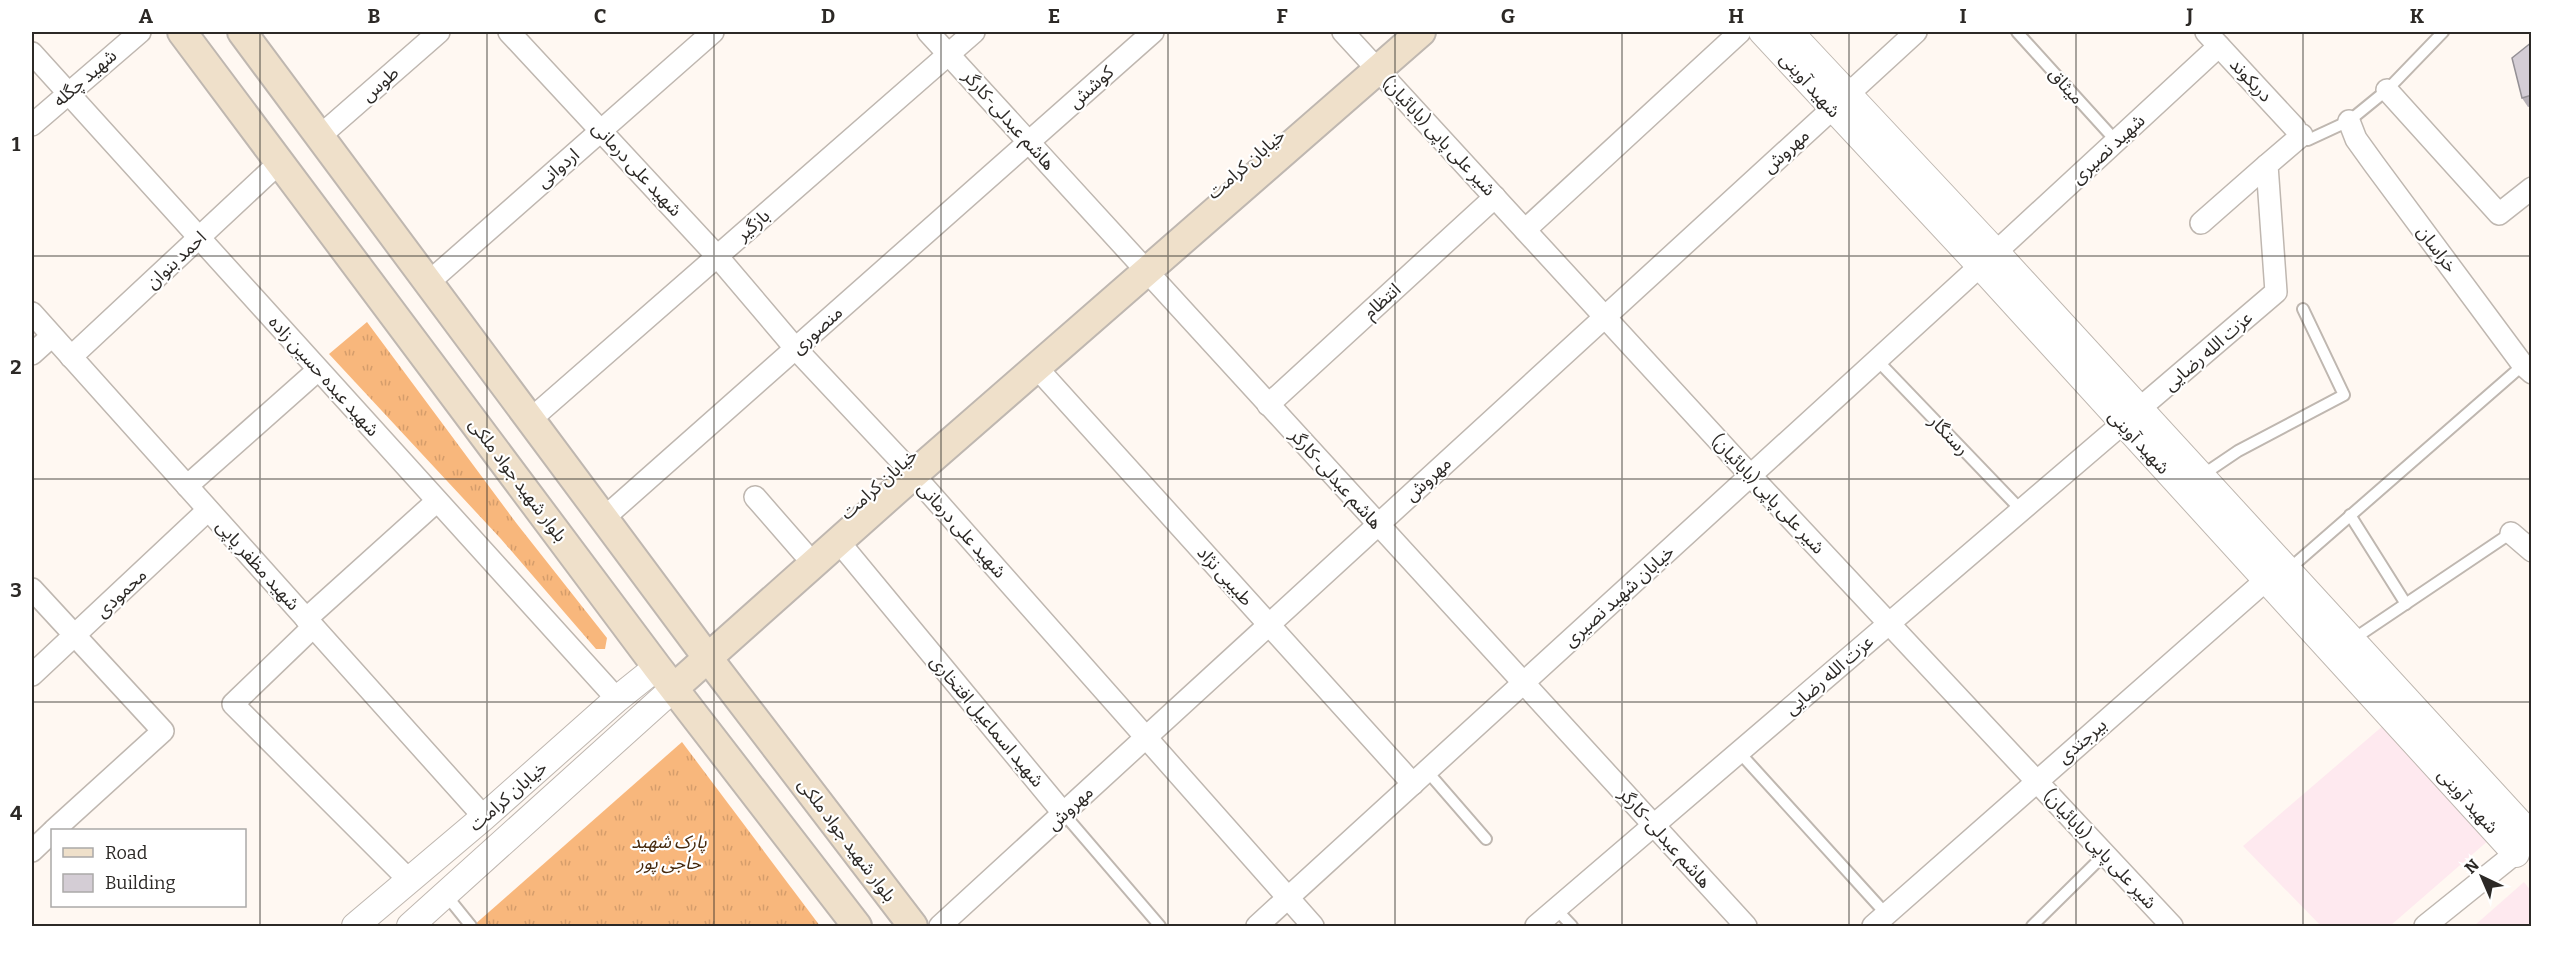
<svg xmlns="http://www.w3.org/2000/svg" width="2563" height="958" font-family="Bitter,'Noto Sans Arabic',serif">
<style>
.education{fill:#fee9ef}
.grass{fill:url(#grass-tufts)}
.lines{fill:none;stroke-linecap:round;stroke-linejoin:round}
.service-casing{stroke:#bfb7b0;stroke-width:14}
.minor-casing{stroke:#bfb7b0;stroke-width:24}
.tertiary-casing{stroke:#bfb7b0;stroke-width:28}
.secondary-casing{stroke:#bfb7b0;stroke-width:32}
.service{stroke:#fff;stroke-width:10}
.minor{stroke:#fff;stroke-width:21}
.tertiary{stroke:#fff;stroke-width:26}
.secondary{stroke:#efe0ca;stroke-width:28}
.wall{fill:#b6b0b7}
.building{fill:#d4cdd5;stroke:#949095;stroke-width:1.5}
.grid{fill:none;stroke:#2c2926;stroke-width:1.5;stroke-opacity:0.55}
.labels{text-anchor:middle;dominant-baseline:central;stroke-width:4.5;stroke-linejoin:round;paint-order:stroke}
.street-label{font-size:18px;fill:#2c2926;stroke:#fff}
.park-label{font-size:18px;font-style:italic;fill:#46290d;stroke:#fff}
.neatline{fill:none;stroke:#2c2926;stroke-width:2}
.grid-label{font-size:20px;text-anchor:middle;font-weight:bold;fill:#2c2926}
</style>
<defs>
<pattern id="grass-tufts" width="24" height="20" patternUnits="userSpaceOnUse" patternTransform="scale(1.5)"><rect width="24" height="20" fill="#f8b77c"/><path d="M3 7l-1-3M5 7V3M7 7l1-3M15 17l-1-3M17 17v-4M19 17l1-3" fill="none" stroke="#d59d6b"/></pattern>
</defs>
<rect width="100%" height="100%" fill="#fff8f2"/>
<g class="education">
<path d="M2392,718L2497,833L2390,926H2321L2243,846Z"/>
<path d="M2524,882L2531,891V926H2474Z"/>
</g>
<g class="grass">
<path d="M367,322L517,524L607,638L605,649H596L501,539L329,354Z"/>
<path d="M682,742L820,926H473Z"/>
</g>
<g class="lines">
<defs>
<g id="service">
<path d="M2017,32L2116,141"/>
<path d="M2301,133L2308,140L2349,121L2387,90L2443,32"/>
<path d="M1877,360L2021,510"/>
<path d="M2201,476L2238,451L2344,395L2303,309"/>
<path d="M2350,515L2406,604"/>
<path d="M2288,570L2523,365"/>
<path d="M2352,640L2511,533"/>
<path d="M1739,752L1887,915"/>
<path d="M1427,771L1486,839"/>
<path d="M1064,814L1160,926"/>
<path d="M446,895L471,926"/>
<path d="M1556,909L1572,926"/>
<path d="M2032,926L2105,854"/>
</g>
<g id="minor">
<path d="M509,32L717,256L796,349L903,463L1313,926"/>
<path d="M928,32L1746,926"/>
<path d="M1343,32L1751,476L2172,926"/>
<path d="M2206,32L2295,128"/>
<path d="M32,53L617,699"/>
<path d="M2387,90L2499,214L2532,188"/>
<path d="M2349,121L2356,139L2374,164L2523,365L2532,373"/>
<path d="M32,125L140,32"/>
<path d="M320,136L439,32"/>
<path d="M2201,223L2267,165"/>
<path d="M1525,230L1740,32"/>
<path d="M1996,252L2219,46"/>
<path d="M429,282L713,32"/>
<path d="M32,313L484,817"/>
<path d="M32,354L52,336"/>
<path d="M71,357L280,162"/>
<path d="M1037,368L1413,784"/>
<path d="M1268,405L1495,197"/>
<path d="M2139,409L2276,292L2267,165L2302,135"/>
<path d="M531,419L974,32"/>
<path d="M187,486L318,370"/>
<path d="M755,497L803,552"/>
<path d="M605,517L1153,32"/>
<path d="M2511,533L2532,551"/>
<path d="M839,542L1064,814"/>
<path d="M32,589L163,731L54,830"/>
<path d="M306,619L437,501"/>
<path d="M313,627L233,704L409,880"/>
<path d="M32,675L208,510"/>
<path d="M32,851L52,832"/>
<path d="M940,926L1916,32"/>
<path d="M1257,926L1980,266"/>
<path d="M1536,926L2122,424"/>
<path d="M1873,926L2266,580"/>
<path d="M2425,926L2527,844"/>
</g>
<g id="tertiary">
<path d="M1762,32L1980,266L2516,854"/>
<path d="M1790,32L1996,252L2532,836"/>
<path d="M355,926L484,817L617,699L657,667"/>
<path d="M410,926L674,688"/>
</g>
<g id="secondary">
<path d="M182,32L657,667L857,926"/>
<path d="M242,32L698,645L913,926"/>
<path d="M674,688L913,475L1421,32"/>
</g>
</defs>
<use href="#service" class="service-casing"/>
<use href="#minor" class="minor-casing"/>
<use href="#tertiary" class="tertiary-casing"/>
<use href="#secondary" class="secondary-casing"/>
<use href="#service" class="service"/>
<use href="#minor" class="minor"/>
<use href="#tertiary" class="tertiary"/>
<use href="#secondary" class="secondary"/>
</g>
<path class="wall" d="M2532,42V106L2528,107L2522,98Z"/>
<path class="building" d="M2532,42V95L2522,98L2512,58Z"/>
<path class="grid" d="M260,32V926M487,32V926M714,32V926M941,32V926M1168,32V926M1395,32V926M1622,32V926M1849,32V926M2076,32V926M2303,32V926M32,256H2532M32,479H2532M32,702H2532"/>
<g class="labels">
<g class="street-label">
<text transform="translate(85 78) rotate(-41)">شهید چگله</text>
<text transform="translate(2251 80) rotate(47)">دریکوند</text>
<text transform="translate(380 84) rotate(-41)">طوس</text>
<text transform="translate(1810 85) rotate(48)">شهید آوینی</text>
<text transform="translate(2066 86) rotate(48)">میثاق</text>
<text transform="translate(1091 87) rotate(-42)">کوشش</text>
<text transform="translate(1009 120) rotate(48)">هاشم عبدلی-کارگر</text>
<text transform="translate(1439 136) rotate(47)">شیر علی پاپی (بابائیان)</text>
<text transform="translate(2108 149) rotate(-43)">شهید نصیری</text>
<text transform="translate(1786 151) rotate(-42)">مهروش</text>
<text transform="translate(1246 164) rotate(-41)">خیابان کرامت</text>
<text transform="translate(558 168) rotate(-41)">اردوانی</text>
<text transform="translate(637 169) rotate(47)">شهید علی درمانی</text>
<text transform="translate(753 225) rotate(-41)">بازگیر</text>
<text transform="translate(2437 249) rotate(53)">خراسان</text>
<text transform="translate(176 260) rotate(-43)">احمد بنوان</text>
<text transform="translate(1382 301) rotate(-42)">انتظام</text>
<text transform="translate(817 330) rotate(-42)">منصوری</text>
<text transform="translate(2208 351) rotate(-41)">عزت الله رضایی</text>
<text transform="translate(324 376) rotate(48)">شهید عبده حسین زاده</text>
<text transform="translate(1949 435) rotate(46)">رستگار</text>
<text transform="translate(2139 442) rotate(47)">شهید آوینی</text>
<text transform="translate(1336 479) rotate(48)">هاشم عبدلی-کارگر</text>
<text transform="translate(1428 479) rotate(-43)">مهروش</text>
<text transform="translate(518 480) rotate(53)">بلوار شهید جواد ملکی</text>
<text transform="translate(879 484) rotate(-42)">خیابان کرامت</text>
<text transform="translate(1768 494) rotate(47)">شیر علی پاپی (بابائیان)</text>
<text transform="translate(962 530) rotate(48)">شهید علی درمانی</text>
<text transform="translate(258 565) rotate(48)">شهید مظفر پاپی</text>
<text transform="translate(1225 576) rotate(48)">طبیبی نژاد</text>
<text transform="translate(121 593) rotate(-43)">محمودی</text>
<text transform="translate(1619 596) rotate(-42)">خیابان شهید نصیری</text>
<text transform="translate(1829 675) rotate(-41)">عزت الله رضایی</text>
<text transform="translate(987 721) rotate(50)">شهید اسماعیل افتخاری</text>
<text transform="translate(2082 741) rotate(-41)">بیرجندی</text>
<text transform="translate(508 796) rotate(-41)">خیابان کرامت</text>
<text transform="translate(2468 801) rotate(48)">شهید آوینی</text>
<text transform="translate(1070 808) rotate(-43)">مهروش</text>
<text transform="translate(1665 838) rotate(48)">هاشم عبدلی-کارگر</text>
<text transform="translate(847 840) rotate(53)">بلوار شهید جواد ملکی</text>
<text transform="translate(2100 849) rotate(47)">شیر علی پاپی (بابائیان)</text>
</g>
<g class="park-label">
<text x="669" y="842">پارک شهید<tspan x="669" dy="21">حاجی پور</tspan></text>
</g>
</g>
<rect width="2563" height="958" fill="none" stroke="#ffffff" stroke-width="66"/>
<rect x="51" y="829" width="195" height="78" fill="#ffffff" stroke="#aba9a8" stroke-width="1.5"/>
<rect x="63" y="848" width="30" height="9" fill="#efe0ca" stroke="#aba9a8" stroke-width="1.5"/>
<text x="105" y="859" font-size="18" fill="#2c2926">Road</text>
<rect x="63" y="874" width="30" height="18" fill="#d4cdd5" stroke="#aba9a8" stroke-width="1.5"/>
<text x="105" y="889" font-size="18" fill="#2c2926">Building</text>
<g transform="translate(2482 877) rotate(316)" stroke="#ffffff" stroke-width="4.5" paint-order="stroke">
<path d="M0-4.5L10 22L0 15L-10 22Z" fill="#2c2926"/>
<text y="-9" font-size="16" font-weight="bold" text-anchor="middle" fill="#2c2926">N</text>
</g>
<rect x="33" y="33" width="2497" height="892" class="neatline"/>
<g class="grid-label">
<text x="146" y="23">A</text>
<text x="374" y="23">B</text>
<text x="600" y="23">C</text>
<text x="828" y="23">D</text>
<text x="1054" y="23">E</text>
<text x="1282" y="23">F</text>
<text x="1508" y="23">G</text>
<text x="1736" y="23">H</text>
<text x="1963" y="23">I</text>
<text x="2190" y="23">J</text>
<text x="2417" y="23">K</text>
<text x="16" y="151">1</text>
<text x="16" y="374">2</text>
<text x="16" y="597">3</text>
<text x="16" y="820">4</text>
</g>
</svg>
